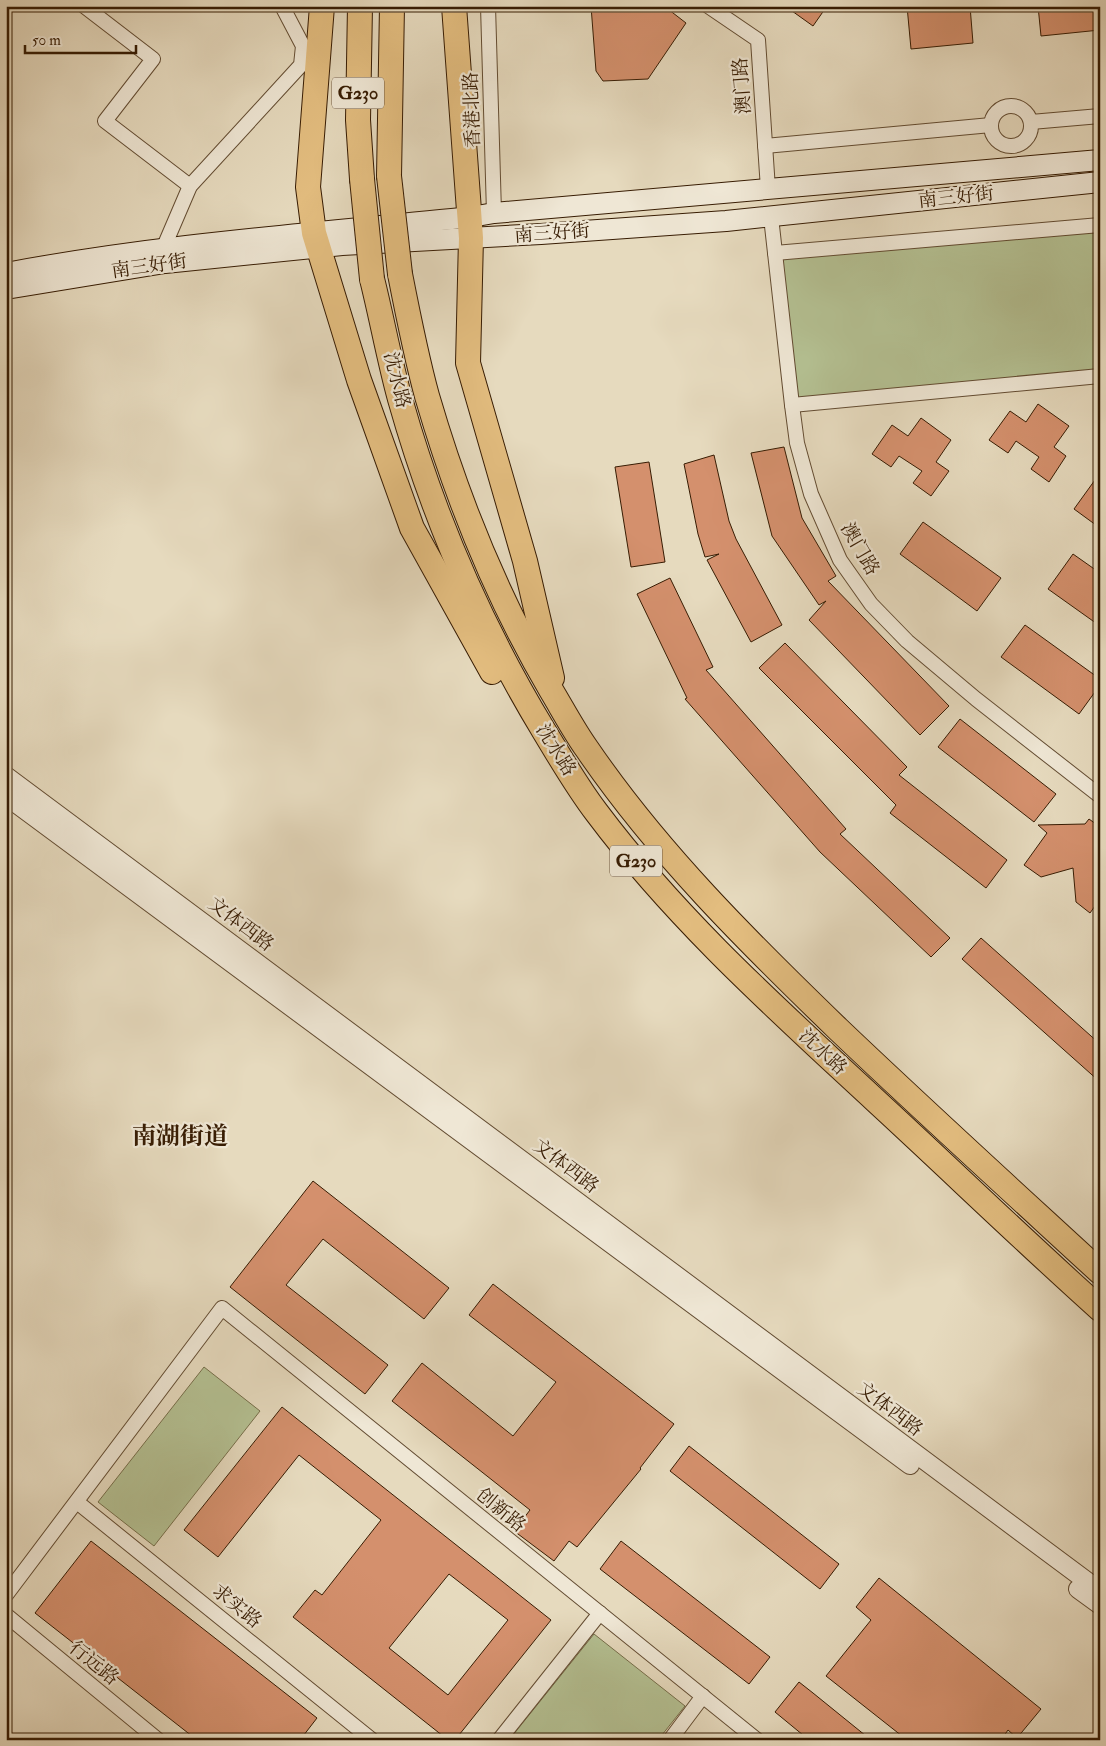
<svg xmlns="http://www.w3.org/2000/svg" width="1106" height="1746" font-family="'IM FELL Double Pica','Noto Serif SC',serif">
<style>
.green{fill:#b4c092;stroke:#766e4a}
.building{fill:#d4906d;stroke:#371c03;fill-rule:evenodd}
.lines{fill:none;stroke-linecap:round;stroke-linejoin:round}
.minor-casing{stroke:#634c32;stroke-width:16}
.tertiary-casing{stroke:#634c32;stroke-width:20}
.secondary-casing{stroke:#371c03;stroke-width:22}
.trunk-casing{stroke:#371c03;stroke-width:26}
.minor{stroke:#efe7d5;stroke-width:14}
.tertiary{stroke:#efe7d5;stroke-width:18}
.secondary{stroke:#efe7d5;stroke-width:20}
.trunk{stroke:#e3bd7f;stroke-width:24}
.trunk-bridge-casing{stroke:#371c03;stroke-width:26;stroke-linecap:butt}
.trunk-bridge{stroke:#e3bd7f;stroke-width:24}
.labels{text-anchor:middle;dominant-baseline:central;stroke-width:4.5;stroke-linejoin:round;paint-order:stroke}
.shield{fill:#efe7d5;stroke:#6e5942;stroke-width:1}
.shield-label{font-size:18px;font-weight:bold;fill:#371c03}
.street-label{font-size:19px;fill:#371c03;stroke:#efe7d5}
.district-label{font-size:24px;font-weight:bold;fill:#371c03;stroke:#efe7d5}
</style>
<rect width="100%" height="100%" fill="#e6dabe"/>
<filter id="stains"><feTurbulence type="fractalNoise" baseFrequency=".004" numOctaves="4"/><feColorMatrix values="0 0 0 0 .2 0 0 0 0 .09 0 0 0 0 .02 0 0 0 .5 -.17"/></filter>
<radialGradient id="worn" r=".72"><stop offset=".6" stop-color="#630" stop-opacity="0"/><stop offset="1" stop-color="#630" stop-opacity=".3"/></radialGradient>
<g class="green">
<path d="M1100,225V376L792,405L775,253Z"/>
<path d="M204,1367L260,1411L154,1546L98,1502Z"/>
<path d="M594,1634L685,1706L658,1740H509Z"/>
</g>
<g class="building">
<path d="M591,6H664L686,23L648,79L603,81L596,71Z"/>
<path d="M785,6H827L813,26Z"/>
<path d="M907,6H970L973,43L911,49Z"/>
<path d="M1038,6H1100V30L1041,36Z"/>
<path d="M1038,404L1069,426L1054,447L1066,456L1049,482L1031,469L1039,457L1016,441L1008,453L989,440L1010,411L1026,422Z"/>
<path d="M921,418L951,440L936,462L949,471L931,496L913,483L922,471L899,456L891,467L872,454L892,425L908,436Z"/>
<path d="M784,447L802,518L836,576L828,581L949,706L920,735L809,620L826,601L819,605L772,536L751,453Z"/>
<path d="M714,455L729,521L736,539L782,625L751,642L707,560L719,554L705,557L698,534L684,464Z"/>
<path d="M649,462L665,562L631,567L615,467Z"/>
<path d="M1100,473V528L1074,509Z"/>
<path d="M923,522L1001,578L977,611L900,554Z"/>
<path d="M1073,554L1100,573V626L1048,589Z"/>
<path d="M670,578L713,667L706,670L846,829L840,834L950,938L931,957L820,852L685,699L687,698L637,594Z"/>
<path d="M1025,625L1100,679V685L1079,714L1001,657Z"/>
<path d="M785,643L907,767L899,775L1007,860L986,888L890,813L896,805L759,668Z"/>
<path d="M960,719L1056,794L1034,822L938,747Z"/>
<path d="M1089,819L1100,827V899L1090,913L1076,902L1073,868L1041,877L1024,865L1047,833L1038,825L1085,824Z"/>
<path d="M981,938L1100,1044V1082L962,959Z"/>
<path d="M313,1181L449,1288L424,1319L323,1239L286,1285L388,1365L365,1394L230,1287Z"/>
<path d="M493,1284L674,1424L640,1468L641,1469L577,1547L569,1541L554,1561L514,1531L530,1510L392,1401L422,1363L513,1436L556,1382L469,1315Z"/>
<path d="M282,1407L551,1620L455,1740H448L293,1617L315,1590L322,1595L381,1520L299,1455L218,1557L184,1530ZM449,1574L508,1620L448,1695L389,1648Z"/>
<path d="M689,1446L839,1564L820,1589L670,1471Z"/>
<path d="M91,1541L317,1718L300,1740H197L35,1613Z"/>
<path d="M621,1541L770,1657L749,1684L600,1569Z"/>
<path d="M879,1578L1041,1709L1017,1738L1008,1730L1001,1740H907L826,1676L871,1620L856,1607Z"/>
<path d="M799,1682L813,1693L871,1740H809L775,1712Z"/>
</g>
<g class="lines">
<defs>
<g id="minor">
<path d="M84,6L153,59L105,121L190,186"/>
<path d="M488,6L494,213"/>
<path d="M708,6L758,40L768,189"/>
<circle cx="1011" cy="126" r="20"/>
<path d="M1031,122L1100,116"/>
<path d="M765,146L991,125"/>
<path d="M771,217L792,405L797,443L811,494L840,560L871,604L907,641L976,699L1100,796"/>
<path d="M163,249L190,186L301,65L303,46L282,6"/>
<path d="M775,253L1100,225"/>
<path d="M792,405L1100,376"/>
<path d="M77,1502L372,1740"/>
<path d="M6,1595L222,1308L757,1740"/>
<path d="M6,1615L158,1740"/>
<path d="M499,1740L600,1613"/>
<path d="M670,1740L703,1696"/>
</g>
<g id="tertiary">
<path d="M6,776L1100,1591"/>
<path d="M6,796L910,1465"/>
<path d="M1078,1589L1100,1605"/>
</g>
<g id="secondary">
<path d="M6,273C159,244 316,233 471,217L494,213L1100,160"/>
<path d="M6,289L165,263L342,245L541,234L726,221L1100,182"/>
</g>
<g id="trunk">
<path d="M322,6L308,187L314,233L359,380L412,528L492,672"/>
<path d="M360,6L358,120L362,179"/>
<path d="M454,6L471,238L468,363L525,561L552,678"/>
<path d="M389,176L392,6"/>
<path d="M400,274C408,315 416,356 427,396C457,499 497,598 551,690C563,710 574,731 587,749C658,853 748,942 838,1029C924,1111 1012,1191 1100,1272"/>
<path d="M372,279C382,319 389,359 400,399C433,516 481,627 544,731C561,759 577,787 597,813C678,921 778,1010 876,1101C951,1170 1024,1241 1100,1309"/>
</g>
</defs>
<use href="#minor" class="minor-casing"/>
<use href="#tertiary" class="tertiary-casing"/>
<use href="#secondary" class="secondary-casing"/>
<use href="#trunk" class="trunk-casing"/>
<use href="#minor" class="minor"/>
<use href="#tertiary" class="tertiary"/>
<use href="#secondary" class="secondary"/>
<use href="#trunk" class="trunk"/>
<defs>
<g id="trunk-bridge">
<path d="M389,176L400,274"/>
<path d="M362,179L372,279"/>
</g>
</defs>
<use href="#trunk-bridge" class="trunk-bridge-casing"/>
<use href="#trunk-bridge" class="trunk-bridge"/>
</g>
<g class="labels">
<g class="shield">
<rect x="332" y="77.5" width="52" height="31" rx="4"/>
<rect x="610" y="845.5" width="52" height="31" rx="4"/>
</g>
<g class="shield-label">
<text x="358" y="93">G230</text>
<text x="636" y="861">G230</text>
</g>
<g class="street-label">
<text transform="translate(742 86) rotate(-94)">澳门路</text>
<text transform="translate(472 110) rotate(-92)">香港北路</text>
<text transform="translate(956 197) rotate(-6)">南三好街</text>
<text transform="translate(552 233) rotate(-4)">南三好街</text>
<text transform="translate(149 266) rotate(-8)">南三好街</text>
<text transform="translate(397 380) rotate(76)">沈水路</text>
<text transform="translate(860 549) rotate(60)">澳门路</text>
<text transform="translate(556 750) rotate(58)">沈水路</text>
<text transform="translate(241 924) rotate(37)">文体西路</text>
<text transform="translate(823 1052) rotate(43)">沈水路</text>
<text transform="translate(566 1166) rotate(37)">文体西路</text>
<text transform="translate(890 1409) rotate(37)">文体西路</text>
<text transform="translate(501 1510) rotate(39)">创新路</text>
<text transform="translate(237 1606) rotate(39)">求实路</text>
<text transform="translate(94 1663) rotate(39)">行远路</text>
</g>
<g class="district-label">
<text x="180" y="1136">南湖街道</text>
</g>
</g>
<rect width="1106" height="1746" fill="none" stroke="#e6dabe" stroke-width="25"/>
<rect x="8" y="8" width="1091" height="1731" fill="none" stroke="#371c03" stroke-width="2.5"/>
<rect x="12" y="12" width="1081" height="1721" fill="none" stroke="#371c03"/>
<path d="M25 45v8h111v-8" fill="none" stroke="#371c03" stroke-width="2.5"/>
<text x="32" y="45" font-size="15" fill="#371c03" stroke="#efe7d5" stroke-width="4" paint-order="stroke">50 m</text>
<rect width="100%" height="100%" filter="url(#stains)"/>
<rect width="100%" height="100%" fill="url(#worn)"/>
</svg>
